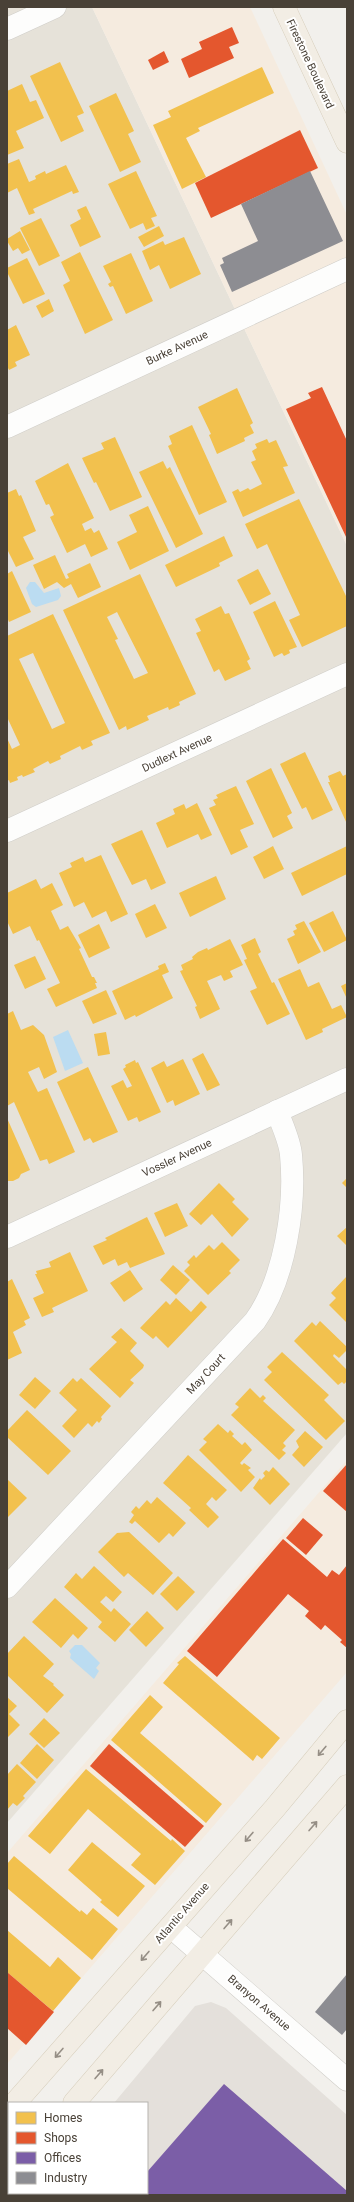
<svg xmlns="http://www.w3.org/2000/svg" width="354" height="2202" font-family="Roboto,sans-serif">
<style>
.residential{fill:#e6e2d9}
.commercial{fill:#f5ebdf}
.industrial{fill:#e4e0db}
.water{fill:#bbdcf1}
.homes{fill:#f2c14e;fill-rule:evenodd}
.shops{fill:#e4572e}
.offices{fill:#7b5ea7}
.industry{fill:#8d8d92}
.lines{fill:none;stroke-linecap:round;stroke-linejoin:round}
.minor-casing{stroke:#d0cec9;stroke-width:23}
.primary-casing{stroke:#d5ccb9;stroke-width:23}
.minor{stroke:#fdfdfc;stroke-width:22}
.primary{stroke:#f2ede4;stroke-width:22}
.oneway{stroke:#958e85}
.labels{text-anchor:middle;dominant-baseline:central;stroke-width:4;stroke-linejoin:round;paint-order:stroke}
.street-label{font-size:11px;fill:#494137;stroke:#fff}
</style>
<rect width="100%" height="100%" fill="#f2f0ec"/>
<path class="residential" d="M7,7H92L347,546V1433L7,1823Z"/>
<g class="commercial">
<path d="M92,7H250L347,215V546Z"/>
<path d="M347,1460V1672L7,2064V1853Z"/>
</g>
<path class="industrial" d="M211,2002L226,2008L347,2115V2195H39L41,2193H147V2103H114L195,2006Z"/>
<g class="water">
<path d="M30,582H35L44,593L59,588L61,596L58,600L36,607L32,604L26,588Z"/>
<path d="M68,1030L83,1063L65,1071L53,1037Z"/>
<path d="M75,1645H82L100,1663L96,1668L99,1671L94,1679L70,1658L71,1654L69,1651Z"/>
</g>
<g class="homes">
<path d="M60,62L84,113L77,116L84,131L61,142L30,76Z"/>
<path d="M262,67L274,93L198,128L200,131L186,138L206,177L182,189L153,125L171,117L168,111Z"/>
<path d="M22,84L30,102L36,100L44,118L16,131L24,148L7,155V91Z"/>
<path d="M116,93L134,131L128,134L141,162L120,172L89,106Z"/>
<path d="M19,159L29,182L36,179L35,176L45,171L46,174L66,165L79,192L73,194L72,191L33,209L35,213L29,215L17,188L7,193V164Z"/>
<path d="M136,171L157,216L151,218L155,226L146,230L143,223L130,229L108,184Z"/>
<path d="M86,206L101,237L80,247L70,225L81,219L77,210Z"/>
<path d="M41,218L60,256L39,266L20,228Z"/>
<path d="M159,226L164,236L144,247L138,237Z"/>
<path d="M20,231L30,250L22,254L18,248L13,251L7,241V239Z"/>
<path d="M184,237L201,274L170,289L159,265L150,270L142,251L163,241L165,245Z"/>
<path d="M80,252L113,320L85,334L63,285L70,281L61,262Z"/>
<path d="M131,253L153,301L126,314L113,286L110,287L108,284L111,282L103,266Z"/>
<path d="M27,258L45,294L23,304L7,272V268Z"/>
<path d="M49,299L54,311L42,318L36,306Z"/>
<path d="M16,325L30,355L15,362L17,366L9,370L7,366V330Z"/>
<path d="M237,388L253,423L250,425L254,433L244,438L245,441L217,454L209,435L211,434L198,407Z"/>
<path d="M192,425L227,502L199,515L168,446L172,444L169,436Z"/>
<path d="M115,437L142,497L110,511L96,482L94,483L82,458L104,449L101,443Z"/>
<path d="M267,439L269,443L276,440L288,466L283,467L295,493L243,517L232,492L238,489L240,492L248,488L250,490L262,484L251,462L256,460L252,451L257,448L255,444Z"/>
<path d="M163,461L167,469L170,467L203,534L176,548L139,472Z"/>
<path d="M68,463L94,518L82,524L85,531L91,528L94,533L99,530L108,549L91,557L85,544L67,553L50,517L54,515L49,504L46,505L35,481Z"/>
<path d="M16,489L19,496L21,495L36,531L23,537L34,559L16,567L7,549V493Z"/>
<path d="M299,499L346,596H347V626L302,647L289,620L300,615L267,544L257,549L245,524Z"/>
<path d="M148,506L169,551L130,570L117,542L137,532L129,515Z"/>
<path d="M224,536L233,556L219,563L220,566L176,587L165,565Z"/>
<path d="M55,555L66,579L69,578L67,574L90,563L101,587L78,598L71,584L64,588L57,582L44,589L33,565Z"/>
<path d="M258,569L271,594L250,605L237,580Z"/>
<path d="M12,571L31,612L9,622L7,617V574Z"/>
<path d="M140,574L196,694L179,702L180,705L169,710L168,707L147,716L149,720L127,730L126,726L119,730L63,610ZM117,612L148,673L134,679L115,640L118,639L107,617Z"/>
<path d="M275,601L297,647L289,650L290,653L284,656L282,653L274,657L253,612Z"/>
<path d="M221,606L225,614L229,613L250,659L247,661L251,669L225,681L219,669L214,672L196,633L201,631L195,619Z"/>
<path d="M53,614L110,733L91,741L93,745L82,750L80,746L60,756L61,759L50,764L48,761L33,769L35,772L23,777L22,775L17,777L18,780L10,783L9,780L7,781V738L12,749L20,745L7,717V636ZM33,653L65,723L52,729L19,659Z"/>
<path d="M305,752L333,810L312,820L306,807L302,809L280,764Z"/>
<path d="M271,768L292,813L287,816L293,828L273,838L246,781Z"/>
<path d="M340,771L343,776L347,774V824L328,782H330L328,776Z"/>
<path d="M236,786L254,824L240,830L248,847L231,855L209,808L216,805L213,800L218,798L216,795Z"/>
<path d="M197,803L212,835L201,840L198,834L167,848L156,823L175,814L173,809L184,804L186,809Z"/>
<path d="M142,830L166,883L151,890L146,879L132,885L111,844Z"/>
<path d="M273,846L284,869L264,879L253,857Z"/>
<path d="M347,846V874L302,896L291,873Z"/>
<path d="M101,855L128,914L111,922L106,911L92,918L84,902L74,907L59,873L72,867L70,863L83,857L85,862Z"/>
<path d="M216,876L226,899L190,917L179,893Z"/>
<path d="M36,879L41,889L52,883L63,905L51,911L60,930L68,926L81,948L79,949L92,977H94L97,983H95L97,988L56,1007L47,989L60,983L39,940L37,941L30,926L13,934L7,921V893Z"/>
<path d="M155,904L167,928L146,938L135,914Z"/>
<path d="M333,911L347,940L324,952L309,923Z"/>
<path d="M304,921L321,952L298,964L287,939L295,935L293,931L297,929L295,925Z"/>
<path d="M99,924L110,948L89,958L78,935Z"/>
<path d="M255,938L261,952L258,954L272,983L274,982L290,1014L267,1025L250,991L257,988L244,960L247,959L241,945Z"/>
<path d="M230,939L243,965L230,971L233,977L224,981L221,975L207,981L220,1009L200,1019L195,1007L197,1006L180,971L183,970L181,965L193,959L192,957L198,952L207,948L208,950Z"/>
<path d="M35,956L46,979L25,989L14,965Z"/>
<path d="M165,963L169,972L162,975L173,998L136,1017L135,1015L125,1020L112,991L159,969L158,966Z"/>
<path d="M300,969L308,987L319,982L332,1009L341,1005L347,1017L322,1029L323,1032L306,1040L278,979Z"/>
<path d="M347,983V999L341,986Z"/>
<path d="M106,990L117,1014L93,1024L82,1001Z"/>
<path d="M13,1011L21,1030L33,1025L44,1035L57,1072L44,1079L39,1067L28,1072L38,1092L47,1088L75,1152L49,1164L47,1159L40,1161L14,1102L7,1106V1014Z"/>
<path d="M106,1032L110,1054L98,1056L94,1034Z"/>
<path d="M203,1053L220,1085L207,1091L192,1059Z"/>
<path d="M183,1059L200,1094L175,1106L173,1100L167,1103L151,1068L164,1061L167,1067Z"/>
<path d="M135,1060L136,1063L138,1062L161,1112L139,1122L137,1117L128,1121L111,1086L123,1080L127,1088L132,1086L123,1069L126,1067L125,1065Z"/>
<path d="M88,1067L118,1132L93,1143L90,1138L84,1141L57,1082Z"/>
<path d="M7,1118L30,1170L21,1174L19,1178L13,1181H8L7,1178Z"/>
<path d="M347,1178V1188L342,1183Z"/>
<path d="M219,1183L235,1199L232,1202L249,1219L232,1237L212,1214L201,1225L189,1214Z"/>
<path d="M177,1203L188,1226L165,1237L154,1213Z"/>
<path d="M147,1217L165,1254L130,1268L127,1262L118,1266L115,1259L103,1265L93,1246L107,1240L105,1238Z"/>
<path d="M347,1227V1246L337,1236Z"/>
<path d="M222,1242L240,1260L229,1271L231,1273L208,1295L184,1271L190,1265L187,1262L194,1255L196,1258L209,1245L214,1250Z"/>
<path d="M70,1252L88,1291L52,1308L54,1312L42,1317L33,1298L44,1293L35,1274H37L36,1271L51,1267L49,1262Z"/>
<path d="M173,1265L190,1280L176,1295L160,1280Z"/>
<path d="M130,1270L143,1289L124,1302L110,1283Z"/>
<path d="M347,1276V1323L329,1305L336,1298L331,1293Z"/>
<path d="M12,1279L30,1318L24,1321L26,1325L13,1332L22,1353L7,1360V1282Z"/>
<path d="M176,1298L191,1312L201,1301L207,1307L168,1348L156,1336L153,1339L140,1328L166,1301L170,1305Z"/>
<path d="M320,1321L347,1347V1350L339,1358L334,1354L333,1356L347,1370V1381L344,1384L342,1382L338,1385L294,1341L312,1322L316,1326Z"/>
<path d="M121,1328L137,1343L130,1351L144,1365L143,1368L130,1380L134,1383L120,1398L89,1369L117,1342L111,1337Z"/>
<path d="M282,1352L329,1395L324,1400L345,1421L326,1440L264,1380L272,1372L267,1367Z"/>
<path d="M35,1377L51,1391L35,1409L19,1395Z"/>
<path d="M73,1378L77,1382L81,1378L111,1406L101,1417L102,1419L99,1423L97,1421L92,1427L88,1423L74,1438L62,1426L77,1410L59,1393Z"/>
<path d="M250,1388L260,1398L263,1395L266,1398L263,1401L295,1430L283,1443L286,1446L282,1450L286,1453L279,1460L231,1415L239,1407L235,1404Z"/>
<path d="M27,1410L71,1451L48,1475L7,1437V1431Z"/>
<path d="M218,1424L228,1433L230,1430L234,1434L232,1436L242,1445L245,1442L252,1450L240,1463L242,1465L244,1463L251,1468L248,1470L255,1477L241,1492L199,1450L207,1442L203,1439Z"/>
<path d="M305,1431L323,1447L304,1467L292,1455L299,1447L296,1441Z"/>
<path d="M188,1455L227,1490L216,1501L212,1497L206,1504L219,1517L208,1528L189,1510L191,1508L163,1483Z"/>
<path d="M273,1467L290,1484L270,1505L253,1488L260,1478L261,1480L265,1476L263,1473L266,1470L269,1472Z"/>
<path d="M7,1479L27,1498L7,1518Z"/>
<path d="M157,1497L186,1523L173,1537L169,1533L159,1543L135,1521L132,1524L129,1522L134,1515L131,1512L136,1506L139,1509L147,1500L151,1504Z"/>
<path d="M129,1532L173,1573L153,1595L128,1573L124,1577L98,1552L117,1533Z"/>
<path d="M94,1566L122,1592L113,1602L106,1596L100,1602L111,1612L114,1608L131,1624L115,1642L98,1627L102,1622L64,1587L76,1573L82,1579Z"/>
<path d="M178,1576L195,1592L177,1611L160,1594Z"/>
<path d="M55,1598L88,1628L78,1639L73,1634L61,1648L32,1622Z"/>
<path d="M147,1611L164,1628L146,1647L129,1630Z"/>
<path d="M24,1636L54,1664L43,1676L54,1684L53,1685L64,1695L47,1713L7,1675V1654Z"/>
<path d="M185,1656L280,1738L262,1759L257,1755L253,1761L163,1683L179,1664L177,1663Z"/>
<path d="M150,1695L163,1707L140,1733L222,1804L206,1823L111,1740Z"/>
<path d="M7,1697L17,1706L9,1714L20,1725L7,1738Z"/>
<path d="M44,1718L60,1733L44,1748L29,1734Z"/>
<path d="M37,1744L54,1760L37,1779L20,1763Z"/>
<path d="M17,1764L36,1782L23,1796L25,1798L17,1806L13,1803L7,1810V1775Z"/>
<path d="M86,1769L171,1841L172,1839L185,1851L155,1885L131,1865L141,1854L88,1809L50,1854L28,1836Z"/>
<path d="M92,1842L145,1886L118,1917L100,1902L102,1900L68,1870Z"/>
<path d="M14,1856L80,1912L81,1910L87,1915L93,1908L118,1929L92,1960L7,1888V1864Z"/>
<path d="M7,1930L50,1967L58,1957L81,1978L53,2011L7,1972Z"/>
</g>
<g class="shops">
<path d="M232,27L239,43L229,47L234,58L189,78L181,59L202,49L199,42Z"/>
<path d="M164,51L169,62L153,70L148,60Z"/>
<path d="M300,130L318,168L211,218L195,183Z"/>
<path d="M322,387L347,441V539L286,409L311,398L308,393Z"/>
<path d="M347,1464V1512L323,1491Z"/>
<path d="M303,1518L323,1535L306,1555L286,1538Z"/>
<path d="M283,1539L327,1577L332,1570L339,1575L347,1565V1648L340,1642L342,1640L325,1625L321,1630L305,1616L309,1611L288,1594L217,1677L187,1651Z"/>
<path d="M109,1744L204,1826L185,1847L90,1766Z"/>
<path d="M7,1972L54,2012L26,2045L7,2028Z"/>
</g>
<path class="offices" d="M224,2084L347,2191V2195H127L129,2193H147V2172Z"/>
<g class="industry">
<path d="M310,171L343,241L232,292L220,265L224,263L222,258L258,241L241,204Z"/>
<path d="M347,1974V2029L342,2035L315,2012Z"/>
</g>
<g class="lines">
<defs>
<g id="minor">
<path d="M7,29L55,7"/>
<path d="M7,427L347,269"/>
<path d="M7,831L347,674"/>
<path d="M7,1237L347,1079"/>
<path d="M7,1587L255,1321C285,1279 296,1206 291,1155C290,1141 282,1125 277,1111"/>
<path d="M171,1927L347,2080"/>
</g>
<g id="primary">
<path d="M284,7L347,142"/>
<path d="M15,2103L275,1808L347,1721"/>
<path d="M74,2103L347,1786"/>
<path d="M7,2180L9,2178"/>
</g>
</defs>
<use href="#minor" class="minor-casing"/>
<use href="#primary" class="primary-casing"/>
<use href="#minor" class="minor"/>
<use href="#primary" class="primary"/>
</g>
<defs><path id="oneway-shaft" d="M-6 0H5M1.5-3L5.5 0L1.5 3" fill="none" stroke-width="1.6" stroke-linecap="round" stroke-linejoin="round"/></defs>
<g class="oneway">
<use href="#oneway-shaft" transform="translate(322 1751) rotate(130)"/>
<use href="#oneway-shaft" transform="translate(313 1826) rotate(-49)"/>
<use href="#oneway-shaft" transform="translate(249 1837) rotate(131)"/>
<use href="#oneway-shaft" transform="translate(228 1924) rotate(-49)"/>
<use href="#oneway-shaft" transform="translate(145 1956) rotate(131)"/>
<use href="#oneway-shaft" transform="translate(157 2006) rotate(-49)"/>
<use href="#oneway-shaft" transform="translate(59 2053) rotate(131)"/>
<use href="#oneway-shaft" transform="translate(99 2074) rotate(-49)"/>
</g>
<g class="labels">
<g class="street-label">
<text transform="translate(310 64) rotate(65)">Firestone Boulevard</text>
<text transform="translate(177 348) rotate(-25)">Burke Avenue</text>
<text transform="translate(177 753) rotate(-25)">Dudlext Avenue</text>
<text transform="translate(177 1158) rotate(-25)">Vossler Avenue</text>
<text transform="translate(206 1374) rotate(-47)">May Court</text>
<text transform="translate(182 1913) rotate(-49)">Atlantic Avenue</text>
<text transform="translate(259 2003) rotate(41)">Branyon Avenue</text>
</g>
</g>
<rect width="354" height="2202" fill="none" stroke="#494137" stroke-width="16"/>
<rect x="8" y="2102" width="140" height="92" fill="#ffffff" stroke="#b6b3af"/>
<rect x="16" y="2112" width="20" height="12" fill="#f2c14e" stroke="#b6b3af"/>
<text x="44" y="2122" font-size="12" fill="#494137">Homes</text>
<rect x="16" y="2132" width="20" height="12" fill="#e4572e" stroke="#b6b3af"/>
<text x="44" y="2142" font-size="12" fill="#494137">Shops</text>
<rect x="16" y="2152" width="20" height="12" fill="#7b5ea7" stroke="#b6b3af"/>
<text x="44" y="2162" font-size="12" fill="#494137">Offices</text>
<rect x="16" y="2172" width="20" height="12" fill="#8d8d92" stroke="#b6b3af"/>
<text x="44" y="2182" font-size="12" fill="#494137">Industry</text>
</svg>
